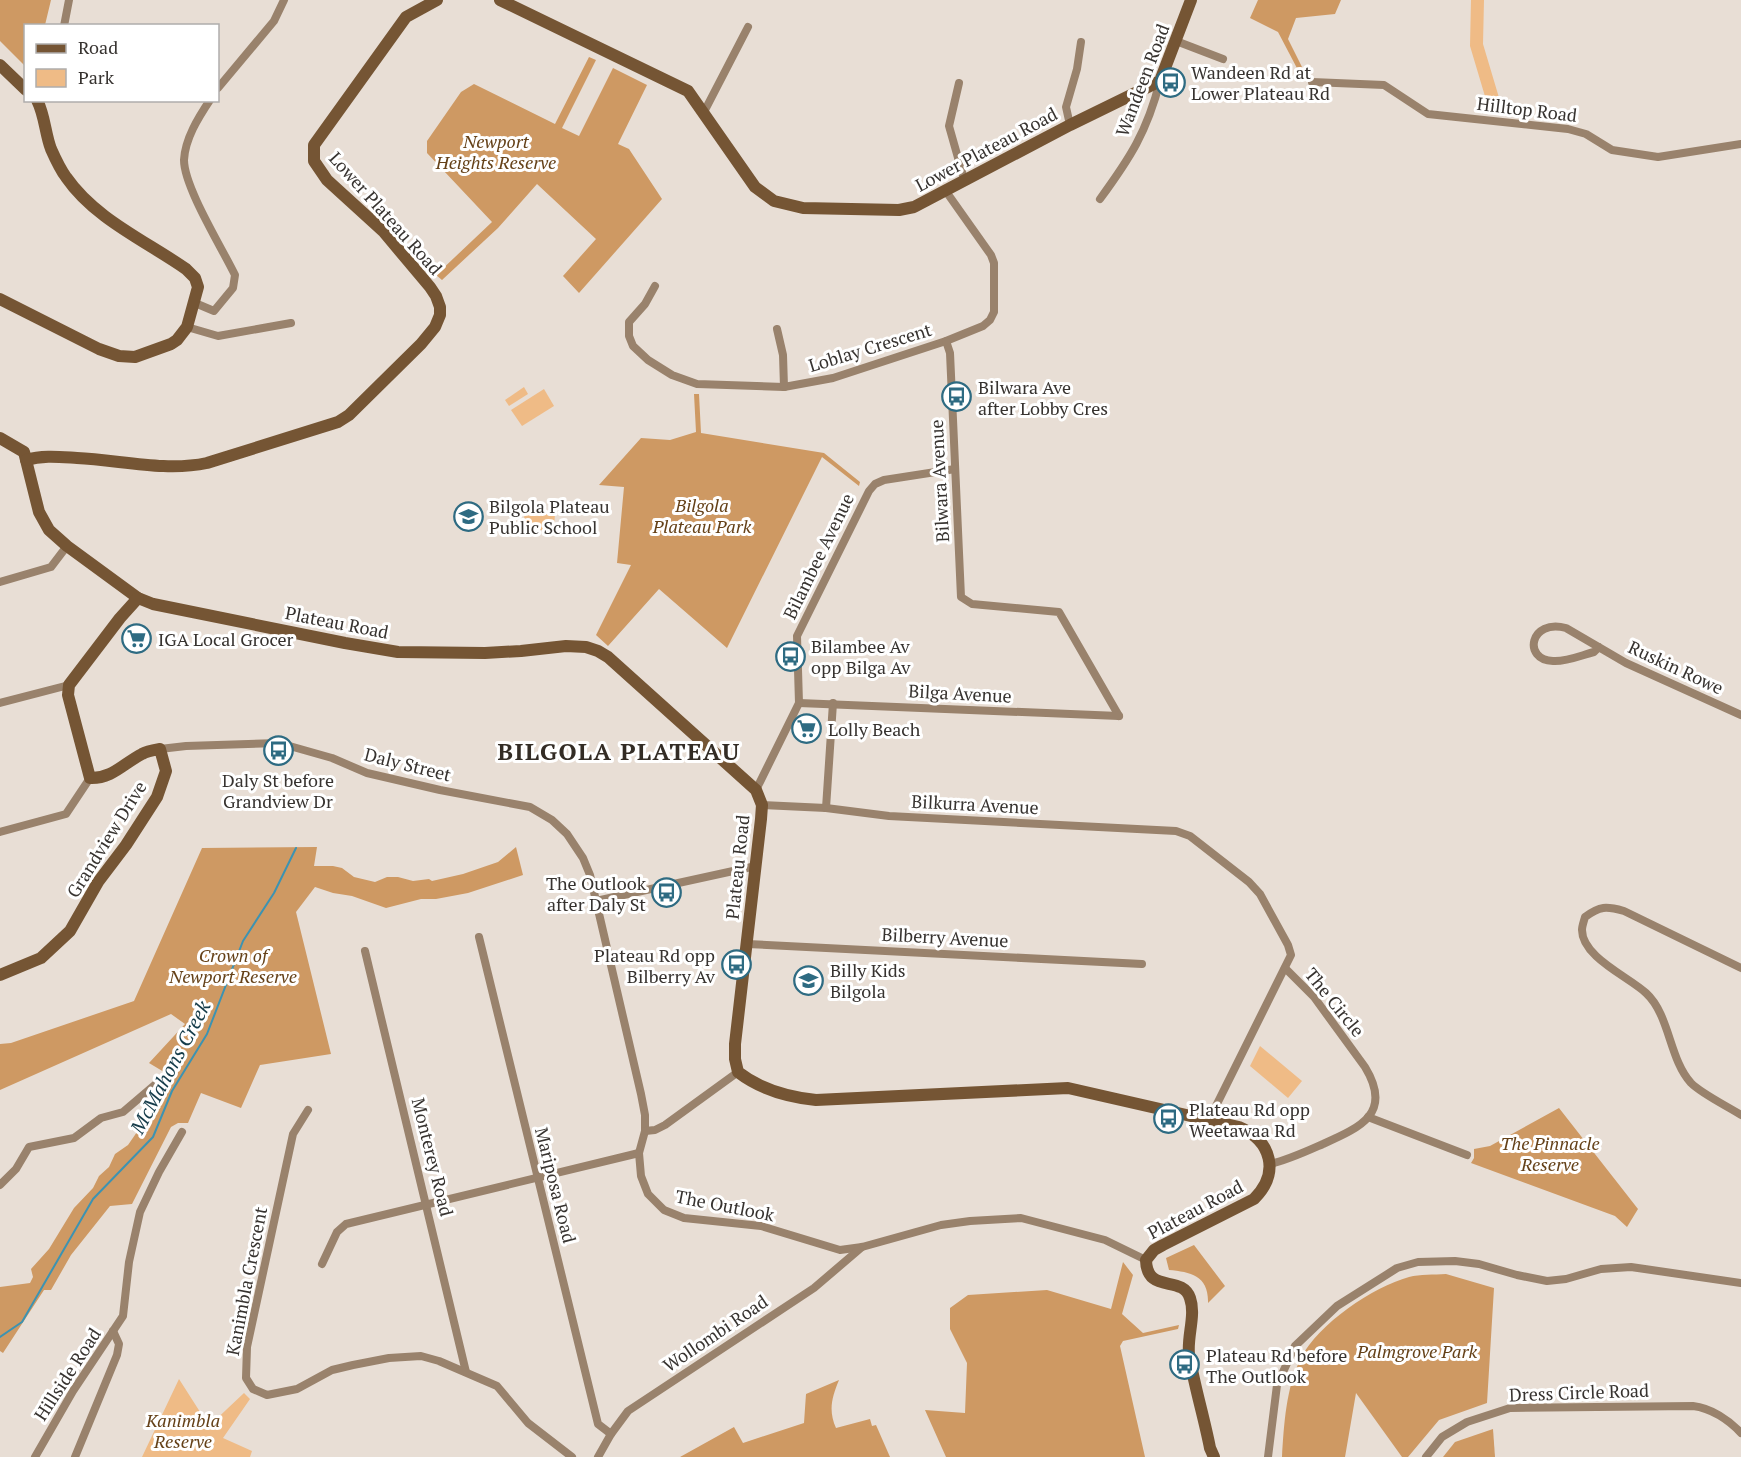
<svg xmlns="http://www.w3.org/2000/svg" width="1741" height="1457" font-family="'PT Serif',serif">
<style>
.green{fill:#efbb86}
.forest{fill:#ce9963}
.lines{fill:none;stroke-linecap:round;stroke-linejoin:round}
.stream{stroke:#3c93b2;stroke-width:2}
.street{stroke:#99826c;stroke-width:8}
.secondary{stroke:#755534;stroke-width:12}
.labels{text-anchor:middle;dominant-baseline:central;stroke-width:6;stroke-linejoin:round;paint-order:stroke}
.poi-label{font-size:18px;fill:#373330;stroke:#fff;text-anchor:start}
.street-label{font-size:18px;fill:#373330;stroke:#fff}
.park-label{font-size:18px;font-style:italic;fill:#654118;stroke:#fff}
.water-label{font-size:20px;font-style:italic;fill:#153c4a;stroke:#fff}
.district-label{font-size:24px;font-weight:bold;letter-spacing:1.5px;fill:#332c25;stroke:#fff}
</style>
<rect width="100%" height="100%" fill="#e8ded5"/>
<g class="green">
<path d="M1471,0H1484L1483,44L1500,101L1487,103L1470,46Z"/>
<path d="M524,387L528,394L509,406L505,400Z"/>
<path d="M544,389L554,406L522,426L511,410Z"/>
<path d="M525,510L555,512L554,531L523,529Z"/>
<path d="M1260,1046L1302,1081L1288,1098L1250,1066Z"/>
<path d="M179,1379L209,1426L244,1393L250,1399L223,1438L252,1451L250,1457H142Z"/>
</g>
<g class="forest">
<path d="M0,0H51L45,25L26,26L25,66L0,41Z"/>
<path d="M1258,0H1341L1335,14L1296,18L1288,39L1303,69L1299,72L1278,32L1250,18Z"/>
<path d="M589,57L596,60L562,128L579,136L613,68L647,85L618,144L629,149L662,199L579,293L563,276L596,239L537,184L498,228L442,280L436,275L492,222L427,153V141L461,92L474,84L555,124Z"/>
<path d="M694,394H699L701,433L824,453L860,482L859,486L822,457L727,648L659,589L608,646L596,635L631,565L617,563L624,487L599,485L641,438L670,440L696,432Z"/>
<path d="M317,847L314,866H333L342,868L354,877L375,882L387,877H398L413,881L429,879L432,881L463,874L498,862L516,847L523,875L468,893L436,899H421L386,908L352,896L333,893L315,887L296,912L331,1054L260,1065L241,1108L201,1093L188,1123H178L171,1127L132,1204L110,1206L71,1255L51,1290H44L3,1353L0,1351V1287L30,1283L33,1277L31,1269L49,1249L74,1208L93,1188L99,1176L109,1167L115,1154L128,1145L137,1132L148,1123L153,1097L165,1084L169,1075L149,1063L185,1024L171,1014L0,1090V1044L11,1043L134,1001L202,848Z"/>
<path d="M1559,1108L1638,1209L1627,1227L1615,1216L1471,1163L1474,1158V1149L1490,1146Z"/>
<path d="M1194,1245L1225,1286L1208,1303C1209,1276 1191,1272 1169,1270L1166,1258Z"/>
<path d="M1123,1262L1133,1275L1122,1314L1143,1333L1179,1325L1178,1329L1123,1341L1120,1346L1145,1457H946L925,1410L965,1413L967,1363L950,1329V1308L968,1295L1047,1290L1111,1309Z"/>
<path d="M1446,1274L1494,1288L1487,1403L1439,1420L1408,1457H1402L1356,1393L1345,1457H1282C1284,1425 1286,1387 1301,1358C1318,1324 1373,1287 1409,1277C1420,1274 1434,1275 1446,1274Z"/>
<path d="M839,1380C832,1397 828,1410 836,1428L870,1419L872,1426L876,1425L890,1457H680L734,1427L743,1443L804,1423L806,1394Z"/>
<path d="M1493,1429L1495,1457H1443L1455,1442Z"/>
</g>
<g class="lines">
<path class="stream" d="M0,1337L22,1322L93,1199L153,1137L172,1091L207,1034L243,941L274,893L296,848"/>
<g class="street">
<path d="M64,26L69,0"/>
<path d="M1176,41L1223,59"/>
<path d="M1312,82L1384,85L1428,114L1568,129L1586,134L1612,150L1658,157L1741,144"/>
<path d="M959,83L949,126L964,179"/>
<path d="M218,88L274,21L284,0"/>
<path d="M704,112L748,27"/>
<path d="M1070,125L1066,107L1077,69L1081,42"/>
<path d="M1100,199C1130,158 1147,132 1160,81"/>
<path d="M655,286L645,304L629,322V336L633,346L648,360L672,375L697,384L784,387L833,378L946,341L983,326L990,320L994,312V263L991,255L945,190"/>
<path d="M195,303L214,311L233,288L235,275C222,248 184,187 184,160C185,139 198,118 210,100"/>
<path d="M187,327L218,336L291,323"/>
<path d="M777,329L783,355L784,387"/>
<path d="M946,341L950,353L961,597L972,604L1059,612L1119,716"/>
<path d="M0,582L51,567L67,546"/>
<path d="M1599,647L1594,652C1582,655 1566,662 1553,661C1522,660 1530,618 1566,628L1626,663L1741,715"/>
<path d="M0,703L69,685"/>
<path d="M799,703L1119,716"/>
<path d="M160,749L186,746L279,743L332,758L367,773L440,790L530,807L552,820L567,834L583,858L590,875L641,1094L645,1115V1131L639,1153L641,1176L648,1194L664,1210L684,1218L761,1226L840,1250L862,1247L941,1225L970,1221L1021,1218L1105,1240L1146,1260"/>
<path d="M756,790L799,703L797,636L869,491L875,484L884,480L955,469"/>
<path d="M762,805L826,808L889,816L1176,831L1190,836L1249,882L1260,894L1288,945L1291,955L1209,1120"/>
<path d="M826,808L833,703"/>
<path d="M0,832L66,814L90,778"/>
<path d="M596,901L756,866"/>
<path d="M479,937L598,1424L611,1434"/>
<path d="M747,944L1142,964"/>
<path d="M365,951L466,1372"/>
<path d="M1741,968L1624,911C1606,906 1600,906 1585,917C1584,921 1582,926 1582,930C1582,957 1629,977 1646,993C1670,1015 1669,1059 1691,1083C1702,1094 1727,1106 1741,1115"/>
<path d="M308,1110L293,1134L247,1347L246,1378L253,1389L267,1395L297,1389L332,1370L353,1365L389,1358L421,1356L439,1361L497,1386L528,1423L572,1457"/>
<path d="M1368,1117L1467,1155"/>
<path d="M645,1131L655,1130L665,1125L738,1072"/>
<path d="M1270,1164C1288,1160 1305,1152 1323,1144C1361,1127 1393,1113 1365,1067L1314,997L1285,968"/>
<path d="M0,1185L16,1169L29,1147L74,1138L101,1118L123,1112L157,1083"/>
<path d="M322,1264L337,1232L346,1224L639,1153"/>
<path d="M35,1457L73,1391L123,1316L129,1262L140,1212L159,1172L182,1132"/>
<path d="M75,1457L117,1355L119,1344L113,1331"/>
<path d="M598,1457L611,1434L628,1411L814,1288L862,1247"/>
<path d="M1268,1457L1277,1385L1295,1346L1337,1306L1397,1268L1418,1262L1455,1261L1479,1264L1517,1275L1547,1281L1566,1279L1601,1269L1631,1267L1741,1283"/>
<path d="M1426,1457L1442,1437L1467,1422L1510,1408L1693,1406C1711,1408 1729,1420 1741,1433"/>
</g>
<g class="secondary">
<path d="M500,0L688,91L755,187L774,201L803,208L899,210L914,207L1070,125L1160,81L1191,0"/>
<path d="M0,65L26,90"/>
<path d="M0,299L99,349L119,356L135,357L171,344L177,340L187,327L198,287L195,278L186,269C146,241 95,219 66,177C60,169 55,158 51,149C45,133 45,116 37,100"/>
<path d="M0,438L24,452L39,512L49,530L67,546L138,598L153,604L345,643L398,652L485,653L521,651L566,646L586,647L598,651L608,657L756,790L762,805L761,819L735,1044V1059L738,1072C761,1090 788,1097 816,1100L1068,1088L1239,1127C1272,1141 1280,1173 1254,1199L1163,1245L1154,1250L1146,1260C1147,1295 1182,1274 1190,1298C1196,1315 1187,1336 1189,1354C1194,1385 1204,1417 1210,1448L1214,1457"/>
<path d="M26,460C43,455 60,457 77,458C120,460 165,472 207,463L338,422L349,415L421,344L435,327L440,315V307L436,296L430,287L383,231L327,180L314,161V145L406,17L437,0"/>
<path d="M0,975L41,958L70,931L98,882L126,845L157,797L166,771L160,749C154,750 147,751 142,754C124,763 112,779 90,778L68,695L69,685L120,618L138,598"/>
</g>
</g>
<defs>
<symbol id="bus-ring" viewBox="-11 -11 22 22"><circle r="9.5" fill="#fff" stroke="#2e6b82" stroke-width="1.5"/><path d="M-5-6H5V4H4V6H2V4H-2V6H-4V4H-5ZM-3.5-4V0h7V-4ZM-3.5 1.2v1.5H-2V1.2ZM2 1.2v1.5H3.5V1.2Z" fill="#2e6b82"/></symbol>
<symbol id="school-ring" viewBox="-11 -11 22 22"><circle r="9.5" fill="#fff" stroke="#2e6b82" stroke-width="1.5"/><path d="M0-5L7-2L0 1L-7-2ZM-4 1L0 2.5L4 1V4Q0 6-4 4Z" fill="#2e6b82"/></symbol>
<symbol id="supermarket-ring" viewBox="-11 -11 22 22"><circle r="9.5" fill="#fff" stroke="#2e6b82" stroke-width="1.5"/><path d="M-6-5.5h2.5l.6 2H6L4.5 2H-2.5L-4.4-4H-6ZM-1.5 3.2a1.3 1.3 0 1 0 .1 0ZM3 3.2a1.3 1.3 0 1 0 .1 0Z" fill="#2e6b82"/></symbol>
</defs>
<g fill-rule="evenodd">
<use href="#bus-ring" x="1154" y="66" width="33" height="33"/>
<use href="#bus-ring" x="940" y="380" width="33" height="33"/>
<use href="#school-ring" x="452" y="500" width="33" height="33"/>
<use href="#supermarket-ring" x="120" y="622" width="33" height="33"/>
<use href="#bus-ring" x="774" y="640" width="33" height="33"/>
<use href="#supermarket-ring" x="790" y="712" width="33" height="33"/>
<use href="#bus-ring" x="262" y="734" width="33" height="33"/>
<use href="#bus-ring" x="650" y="876" width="33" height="33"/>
<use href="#bus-ring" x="720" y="948" width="33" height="33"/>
<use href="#school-ring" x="792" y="964" width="33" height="33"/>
<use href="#bus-ring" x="1152" y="1102" width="33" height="33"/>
<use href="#bus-ring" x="1168" y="1348" width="33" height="33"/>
</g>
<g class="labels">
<g class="poi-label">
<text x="1191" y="72">Wandeen Rd at<tspan x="1191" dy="21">Lower Plateau Rd</tspan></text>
<text x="978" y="387">Bilwara Ave<tspan x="978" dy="21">after Lobby Cres</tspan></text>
<text x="489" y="506">Bilgola Plateau<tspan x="489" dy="21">Public School</tspan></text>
<text x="158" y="639">IGA Local Grocer</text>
<text x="811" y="646">Bilambee Av<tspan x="811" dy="21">opp Bilga Av</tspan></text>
<text x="828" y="729">Lolly Beach</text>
<text x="278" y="780" text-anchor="middle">Daly St before<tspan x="278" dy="21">Grandview Dr</tspan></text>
<text x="646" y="883" text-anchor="end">The Outlook<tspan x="646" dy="21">after Daly St</tspan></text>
<text x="715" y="955" text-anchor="end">Plateau Rd opp<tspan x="715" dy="21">Bilberry Av</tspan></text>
<text x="830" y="970">Billy Kids<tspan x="830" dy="21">Bilgola</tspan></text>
<text x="1189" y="1109">Plateau Rd opp<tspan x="1189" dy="21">Weetawaa Rd</tspan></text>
<text x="1206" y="1355">Plateau Rd before<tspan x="1206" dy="21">The Outlook</tspan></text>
</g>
<g class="street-label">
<text transform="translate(1142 80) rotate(-69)">Wandeen Road</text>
<text transform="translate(1527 109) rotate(7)">Hilltop Road</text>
<text transform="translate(986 149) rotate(-28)">Lower Plateau Road</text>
<text transform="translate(386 213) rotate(48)">Lower Plateau Road</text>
<text transform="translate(870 347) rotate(-17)">Loblay Crescent</text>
<text transform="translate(939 481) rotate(-93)">Bilwara Avenue</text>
<text transform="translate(818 556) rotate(-64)">Bilambee Avenue</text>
<text transform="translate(337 622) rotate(11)">Plateau Road</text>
<text transform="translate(1676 667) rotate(25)">Ruskin Rowe</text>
<text transform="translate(960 693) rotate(3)">Bilga Avenue</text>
<text transform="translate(408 764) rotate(14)">Daly Street</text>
<text transform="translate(975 804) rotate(3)">Bilkurra Avenue</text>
<text transform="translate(106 839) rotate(-58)">Grandview Drive</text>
<text transform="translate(737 867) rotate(-84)">Plateau Road</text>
<text transform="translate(945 937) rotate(3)">Bilberry Avenue</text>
<text transform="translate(1335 1002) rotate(51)">The Circle</text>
<text transform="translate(433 1157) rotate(76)">Monterey Road</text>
<text transform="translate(556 1185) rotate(76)">Mariposa Road</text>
<text transform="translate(725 1205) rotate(11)">The Outlook</text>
<text transform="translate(1195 1209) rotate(-28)">Plateau Road</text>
<text transform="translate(246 1281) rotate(-79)">Kanimbla Crescent</text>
<text transform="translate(715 1333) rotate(-34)">Wollombi Road</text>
<text transform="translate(67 1374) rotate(-57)">Hillside Road</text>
<text transform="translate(1579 1392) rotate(-2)">Dress Circle Road</text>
</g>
<g class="park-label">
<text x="496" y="141">Newport<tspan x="496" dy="21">Heights Reserve</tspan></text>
<text x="702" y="505">Bilgola<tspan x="702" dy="21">Plateau Park</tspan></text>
<text x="233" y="955">Crown of<tspan x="233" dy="21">Newport Reserve</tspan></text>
<text x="1550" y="1143">The Pinnacle<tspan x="1550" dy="21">Reserve</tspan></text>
<text x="1417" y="1351">Palmgrove Park</text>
<text x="183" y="1420">Kanimbla<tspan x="183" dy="21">Reserve</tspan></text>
</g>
<g class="water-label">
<text transform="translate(170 1067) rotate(-62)">McMahons Creek</text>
</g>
<g class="district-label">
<text x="619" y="751">BILGOLA PLATEAU</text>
</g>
</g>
<rect x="24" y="24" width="195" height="78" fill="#ffffff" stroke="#afadac" stroke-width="1.5"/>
<rect x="36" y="44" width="30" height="9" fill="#755534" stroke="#afadac" stroke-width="1.5"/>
<text x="78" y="54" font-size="18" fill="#373330">Road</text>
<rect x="36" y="69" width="30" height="18" fill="#efbb86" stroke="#afadac" stroke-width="1.5"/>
<text x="78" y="84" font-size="18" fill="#373330">Park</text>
</svg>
